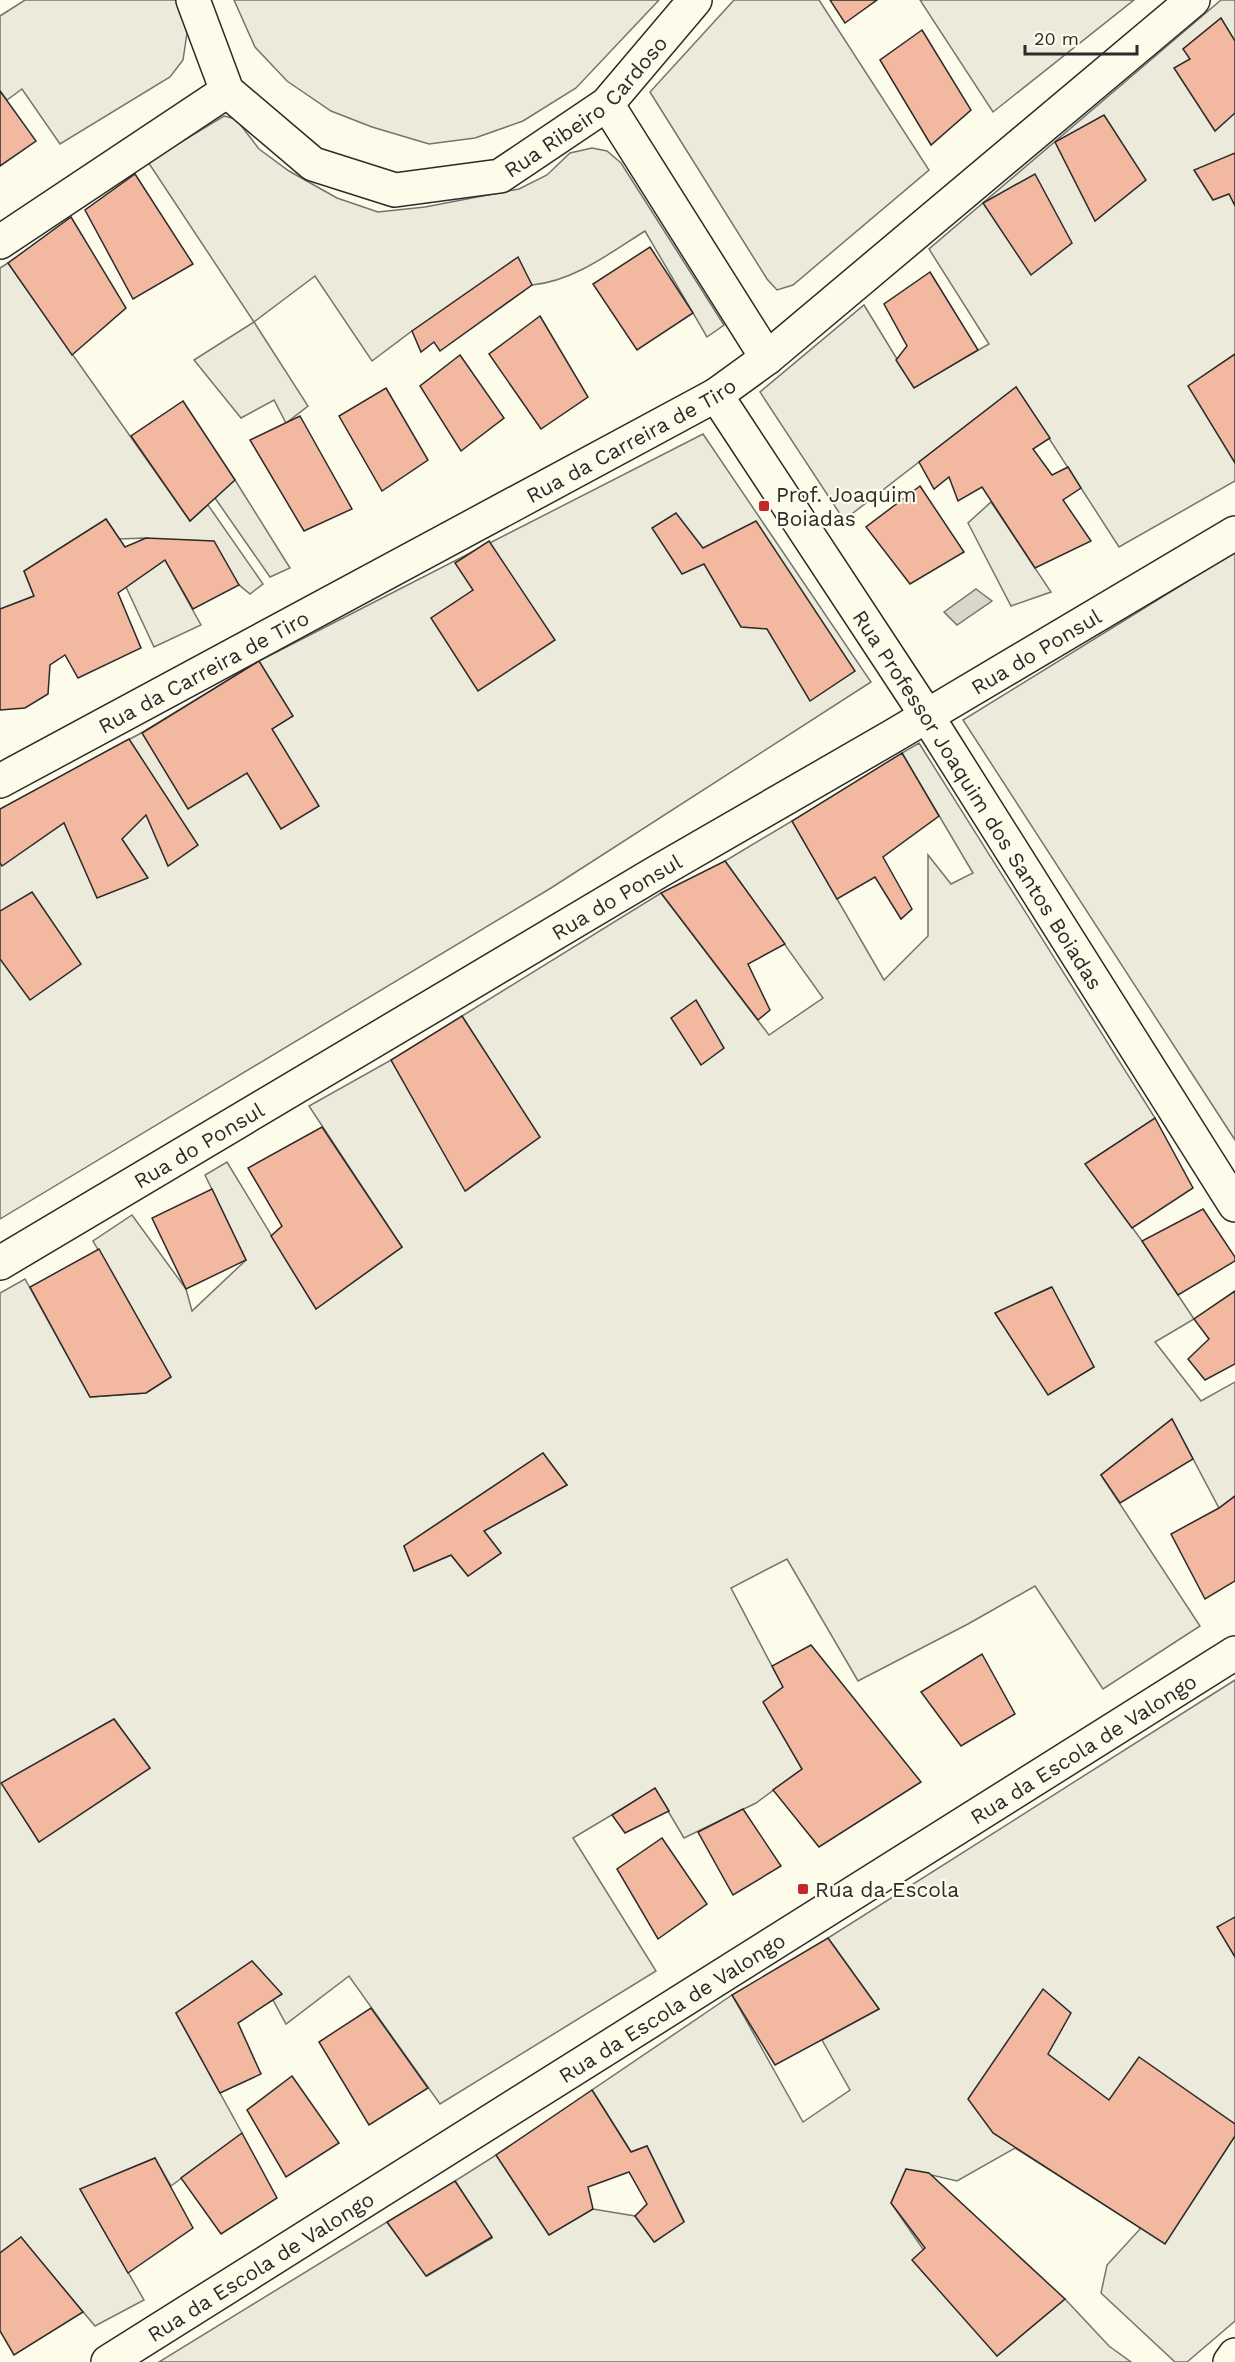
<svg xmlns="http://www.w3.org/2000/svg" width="1235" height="2362" font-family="'Work Sans',sans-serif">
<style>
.green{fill:#ecebdb;stroke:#74746e;stroke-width:1.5;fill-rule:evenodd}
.water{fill:#d8d7c9;stroke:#74746e;stroke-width:1.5}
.building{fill:#f2b8a0;stroke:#2b2b2b;stroke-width:1.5}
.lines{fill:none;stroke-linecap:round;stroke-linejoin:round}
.minor-casing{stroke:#2b2b2b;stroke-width:36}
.minor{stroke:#fdfbea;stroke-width:33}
.poi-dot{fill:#c62828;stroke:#fdfbea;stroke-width:2}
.labels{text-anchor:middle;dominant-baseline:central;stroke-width:4.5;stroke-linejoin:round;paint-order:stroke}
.street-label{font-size:21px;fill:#2b2b2b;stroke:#fdfbea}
.poi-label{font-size:21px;fill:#2b2b2b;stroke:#fdfbea;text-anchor:start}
</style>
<rect width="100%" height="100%" fill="#fdfbea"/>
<g class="green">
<path d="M25,0H177L187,33L183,60L170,77L60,144L22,89L7,100L0,91V16Z"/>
<path d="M234,0H659L576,88L523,121L475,138L429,144L372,127L331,111L287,81L255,47Z"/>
<path d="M734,0H819L929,170L793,285L777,290L767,279L650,92Z"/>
<path d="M920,0H1134L993,112Z"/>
<path d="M1221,0H1235V481L1119,547L1016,387L844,520L760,392L864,305L914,387L989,344L929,249Z"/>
<path d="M224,116L236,119L259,149L289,171L337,198L378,212L425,207L519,189L547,175L570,153L592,148L607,151L621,163L724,325L707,337L645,231C610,253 574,281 532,285L412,331L372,361L315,276L254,322L308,406L286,423L274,400L241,418L194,360L254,322L148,162Z"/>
<path d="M8,263L190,521L208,505L263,584L250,594L239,585L146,538L119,539L106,519L24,571L34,596L0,609V268Z"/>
<path d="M703,434L871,682L551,888L0,1219V809L143,732L259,661Z"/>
<path d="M235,480L290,568L270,577L215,498Z"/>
<path d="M991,502L1051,592L1011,606L968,523Z"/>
<path d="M1235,552V1140L963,720Z"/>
<path d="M165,560L201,625L154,647L126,587Z"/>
<path d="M919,743L1155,1118L1086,1164L1142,1241L1194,1319L1155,1342L1201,1401L1235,1382V1496L1219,1508L1172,1419L1101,1475L1200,1626L1103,1689L1035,1586L968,1624L858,1681L787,1559L731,1588L783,1687L764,1702L802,1769L756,1803L684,1838L655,1789L573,1838L656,1971L440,2104L349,1976L286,2024L252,1961L176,2013L242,2133L171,2186L155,2158L80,2189L144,2300L95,2326L21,2238L0,2253V1293L25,1279L90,1397L146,1393L171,1377L93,1241L132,1215L186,1289L192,1311L246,1260L205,1175L227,1162L316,1309L402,1247L309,1106L391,1060L466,1191L539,1137L462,1016L661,893L769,1035L823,998L725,861L792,821L884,980L928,936V855L951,884L973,873L902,753ZM1051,1287L1094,1367L1049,1394L995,1313ZM543,1453L567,1485L484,1531L501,1553L468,1576L451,1555L414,1571L404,1546ZM114,1719L150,1768L39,1842L2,1783Z"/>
<path d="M1235,1680V2321L1187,2362H1175L1101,2293L1107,2265L1141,2228L1015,2148L957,2181L906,2169L891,2203L997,2356L1065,2299L1109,2346L1131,2362H159L387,2222L427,2276L492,2238L455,2181L496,2155L549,2235L593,2209L635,2216L655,2242L684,2221L647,2146L631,2152L592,2090L732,1995L803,2122L850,2090L822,2040L879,2009L828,1938Z"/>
</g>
<path class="water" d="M976,589L992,601L957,625L944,612Z"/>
<g class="building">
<path d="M830,0H877L845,23Z"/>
<path d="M1221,18L1235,41V113L1215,131L1174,68L1190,59L1183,49Z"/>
<path d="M922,30L971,110L931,145L880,60Z"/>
<path d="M0,91L36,141L0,166Z"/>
<path d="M1104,115L1146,180L1095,221L1055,142Z"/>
<path d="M1235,153V206L1229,194L1213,200L1194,170Z"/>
<path d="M135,174L193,264L133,299L85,210Z"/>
<path d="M1035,174L1072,243L1031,275L983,203Z"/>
<path d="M71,217L126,308L72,355L8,263Z"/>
<path d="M650,247L693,313L637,350L593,284Z"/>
<path d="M518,257L532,285L440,351L434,342L421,352L412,331Z"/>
<path d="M930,272L978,350L914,388L896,360L907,346L884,304Z"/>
<path d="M540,316L588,397L541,429L489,354Z"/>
<path d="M1235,354V463L1188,386Z"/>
<path d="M460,355L504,418L461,451L420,386Z"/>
<path d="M1016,387L1050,438L1033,449L1052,475L1068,467L1081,488L1063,500L1091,541L1035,568L982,487L958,501L949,477L934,489L919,462Z"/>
<path d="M386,388L428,460L382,491L339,416Z"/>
<path d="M183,401L235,480L190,521L131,436Z"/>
<path d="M300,416L352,509L304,531L250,440Z"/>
<path d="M920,486L964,552L910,584L866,527Z"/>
<path d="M676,513L703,548L756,521L855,671L810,701L767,629L741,627L704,564L682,574L652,528Z"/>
<path d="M106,519L125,547L146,538L214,541L239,585L193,609L165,560L118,593L141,648L78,678L65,655L50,665L48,694L25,708L0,710V609L34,596L24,571Z"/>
<path d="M489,541L555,640L478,691L431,618L473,590L455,563Z"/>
<path d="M259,661L293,716L272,729L319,806L281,829L247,773L188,809L142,733Z"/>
<path d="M129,739L198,845L168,866L146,815L122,839L148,878L97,898L64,823L2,866L0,863V809Z"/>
<path d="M902,753L939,816L883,857L912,909L901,919L875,877L837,899L792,821Z"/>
<path d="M725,861L785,944L748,964L770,1010L758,1020L661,893Z"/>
<path d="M32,892L81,964L30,1000L0,959V911Z"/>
<path d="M696,1000L724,1048L701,1065L671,1018Z"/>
<path d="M462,1016L540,1137L465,1191L391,1060Z"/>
<path d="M1155,1118L1193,1188L1132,1228L1085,1164Z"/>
<path d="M322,1127L402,1247L316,1309L271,1236L282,1226L248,1168Z"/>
<path d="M212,1189L246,1260L186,1289L152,1218Z"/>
<path d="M1203,1209L1235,1257V1261L1178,1295L1142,1241Z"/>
<path d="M99,1249L171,1377L146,1393L90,1397L30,1287Z"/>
<path d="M1052,1287L1094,1367L1048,1395L995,1313Z"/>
<path d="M1235,1291V1364L1205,1380L1188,1359L1209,1339L1194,1319Z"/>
<path d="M1172,1419L1193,1459L1120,1503L1101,1475Z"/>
<path d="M543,1453L567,1485L484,1531L501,1553L468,1576L451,1555L414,1571L404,1546Z"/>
<path d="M1235,1496V1581L1205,1599L1171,1534L1219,1508Z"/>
<path d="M811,1645L921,1782L819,1847L773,1790L802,1769L763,1702L783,1687L772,1666Z"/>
<path d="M982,1654L1015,1714L961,1746L921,1692Z"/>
<path d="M114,1719L150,1768L39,1842L1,1783Z"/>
<path d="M655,1788L669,1811L625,1833L612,1815Z"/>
<path d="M743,1809L781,1866L733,1895L698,1832Z"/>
<path d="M662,1838L707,1904L658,1939L617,1869Z"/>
<path d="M1235,1917V1957L1217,1927Z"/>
<path d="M828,1938L879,2009L775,2065L732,1995Z"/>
<path d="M252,1961L282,1994L238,2023L261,2074L220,2093L176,2013Z"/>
<path d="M1043,1989L1071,2013L1048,2054L1109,2100L1139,2057L1235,2124V2136L1165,2244L993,2133L968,2099Z"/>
<path d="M371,2008L428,2088L369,2125L319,2042Z"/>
<path d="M292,2076L339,2143L286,2177L247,2110Z"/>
<path d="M592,2090L631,2152L647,2146L684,2222L654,2242L635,2216L647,2204L629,2172L588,2187L593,2209L549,2235L496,2155Z"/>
<path d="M242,2133L277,2198L221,2234L181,2178Z"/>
<path d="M155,2158L193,2228L128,2273L80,2189Z"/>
<path d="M906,2169L929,2173L1065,2299L997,2356L912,2260L925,2248L891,2203Z"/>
<path d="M455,2181L492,2237L426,2276L387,2222Z"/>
<path d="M21,2237L83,2312L14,2355L0,2331V2253Z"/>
</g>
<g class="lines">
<defs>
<g id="minor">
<path id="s1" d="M193,0L227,91L313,164L395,190L500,176L607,104L695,0"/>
<path d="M607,104L767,358"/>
<path d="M0,242L227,91"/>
<path id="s2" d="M716,395L927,716L1235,1205"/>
<path id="s3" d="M0,781L716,395L767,358L1193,0"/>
<path id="s4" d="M0,1263L654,874L893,736L1235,533"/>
<path id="s5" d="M108,2362L1235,1653"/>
<path d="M1230,2362L1235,2355"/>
</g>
</defs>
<use href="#minor" class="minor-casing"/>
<use href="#minor" class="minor"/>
</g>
<g class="poi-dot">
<rect x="758" y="500" width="12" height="12" rx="3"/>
<rect x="797" y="1883" width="12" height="12" rx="3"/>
</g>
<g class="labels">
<g class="street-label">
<text stroke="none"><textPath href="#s1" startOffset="513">Rua Ribeiro Cardoso</textPath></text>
<text stroke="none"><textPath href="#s3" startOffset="717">Rua da Carreira de Tiro</textPath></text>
<text stroke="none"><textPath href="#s4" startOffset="1203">Rua do Ponsul</textPath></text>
<text stroke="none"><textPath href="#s3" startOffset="231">Rua da Carreira de Tiro</textPath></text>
<text stroke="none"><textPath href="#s2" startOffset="482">Rua Professor Joaquim dos Santos Boiadas</textPath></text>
<text stroke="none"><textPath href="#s4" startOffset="717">Rua do Ponsul</textPath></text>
<text stroke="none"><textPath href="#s4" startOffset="231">Rua do Ponsul</textPath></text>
<text stroke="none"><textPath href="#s5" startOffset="1152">Rua da Escola de Valongo</textPath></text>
<text stroke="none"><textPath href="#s5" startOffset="666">Rua da Escola de Valongo</textPath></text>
<text stroke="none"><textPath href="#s5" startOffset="180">Rua da Escola de Valongo</textPath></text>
</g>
<g class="poi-label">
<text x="776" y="494">Prof. Joaquim<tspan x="776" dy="24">Boiadas</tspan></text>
<text x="815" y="1889">Rua da Escola</text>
</g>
</g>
<path d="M1025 45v9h112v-9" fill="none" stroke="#2b2b2b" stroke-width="3"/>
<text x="1034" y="45" font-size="18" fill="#2b2b2b" stroke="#fdfbea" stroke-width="4.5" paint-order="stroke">20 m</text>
</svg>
